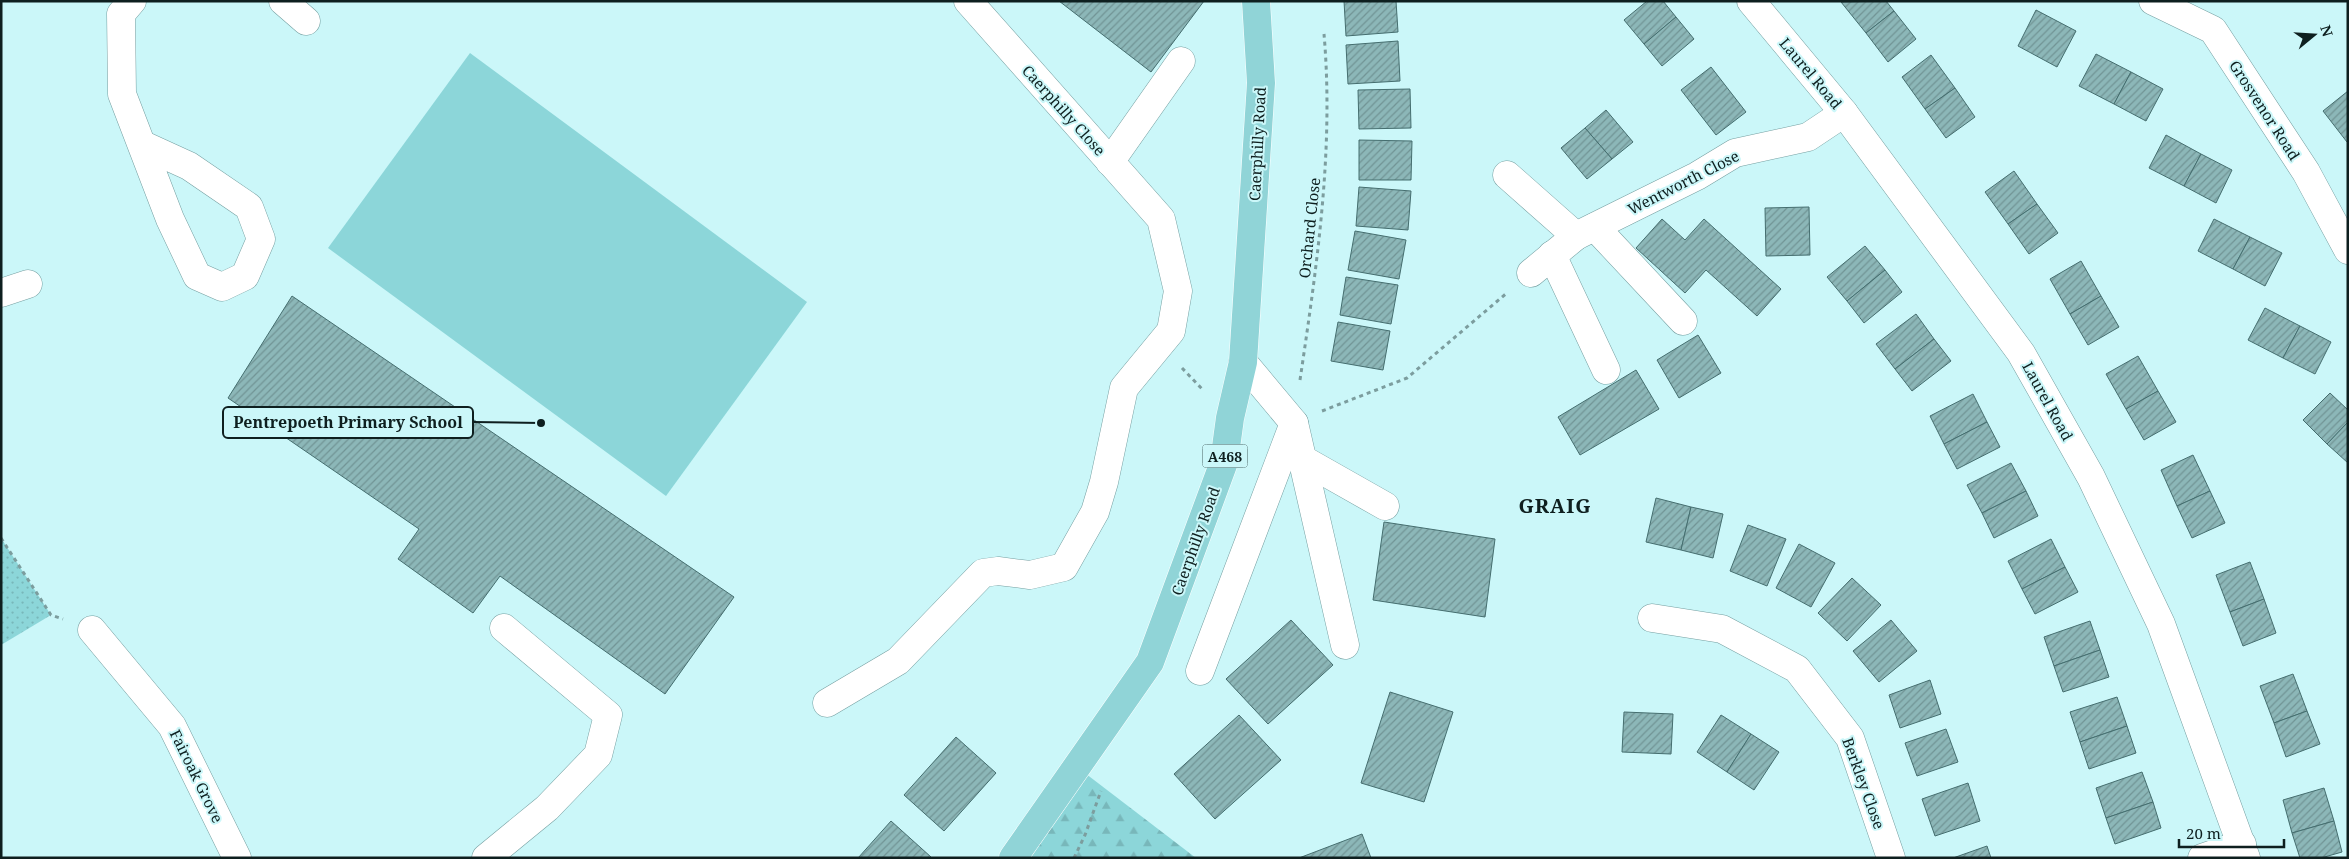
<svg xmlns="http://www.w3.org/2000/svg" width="2349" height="859" font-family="'Noto Serif',serif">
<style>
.grass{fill:url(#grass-dots)}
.forest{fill:url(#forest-firs)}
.pitch{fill:#8cd6d9}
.building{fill:url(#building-hatch);stroke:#456e6f}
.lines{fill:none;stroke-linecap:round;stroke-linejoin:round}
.minor-casing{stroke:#759fa1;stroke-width:29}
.major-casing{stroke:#fff;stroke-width:29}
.path{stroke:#7c9d9e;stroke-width:3;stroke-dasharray:4 4;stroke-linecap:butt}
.minor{stroke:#fff;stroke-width:28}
.major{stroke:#90d4d7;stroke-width:28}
.labels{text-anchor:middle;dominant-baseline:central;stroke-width:4;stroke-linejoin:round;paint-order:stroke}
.shield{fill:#cbf7f9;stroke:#476060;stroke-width:1}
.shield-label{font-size:14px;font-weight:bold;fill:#0e1f1f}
.street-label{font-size:15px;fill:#0e1f1f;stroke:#cbf7f9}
.district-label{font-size:20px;font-weight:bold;letter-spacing:1px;fill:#0e1f1f;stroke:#cbf7f9}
.leader{fill:none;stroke:#0e1f1f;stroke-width:2}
.callout-dot{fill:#0e1f1f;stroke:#cbf7f9;stroke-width:2}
.callout{fill:#cbf7f9;stroke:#0e1f1f;stroke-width:2}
.callout-label{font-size:16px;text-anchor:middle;font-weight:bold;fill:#0e1f1f}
</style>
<defs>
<pattern id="grass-dots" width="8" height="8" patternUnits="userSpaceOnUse" patternTransform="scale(1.25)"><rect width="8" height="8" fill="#8cd6d9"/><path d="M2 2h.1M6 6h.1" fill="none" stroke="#78b7ba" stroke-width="1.8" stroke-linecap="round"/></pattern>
<pattern id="forest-firs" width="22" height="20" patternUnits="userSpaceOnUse" patternTransform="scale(1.25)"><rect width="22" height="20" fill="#8cd6d9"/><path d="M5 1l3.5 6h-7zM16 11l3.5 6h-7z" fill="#78b7ba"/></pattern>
<pattern id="building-hatch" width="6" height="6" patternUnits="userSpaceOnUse" patternTransform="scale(1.25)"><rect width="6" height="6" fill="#8cb7b8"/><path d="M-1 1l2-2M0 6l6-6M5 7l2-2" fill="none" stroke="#719495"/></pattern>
</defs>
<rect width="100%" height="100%" fill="#cbf7f9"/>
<path class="grass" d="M1,538L51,615L1,645Z"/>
<path class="forest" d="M1077,767L1196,858H1013Z"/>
<path class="pitch" d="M470,53L807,302L666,496L328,248Z"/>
<g class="building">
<path d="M1059,1H1204L1151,72Z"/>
<path d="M1344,1H1396L1398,32L1346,36Z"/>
<path d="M1647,1H1663L1676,17L1644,44L1624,20Z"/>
<path d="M1886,1L1894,11L1866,33L1841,2Z"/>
<path d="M2036,10L2076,31L2057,67L2018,46Z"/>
<path d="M1894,11L1916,39L1888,62L1866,33Z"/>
<path d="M1676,17L1694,39L1662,66L1644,44Z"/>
<path d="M1398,41L1400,81L1348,84L1346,45Z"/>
<path d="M2096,54L2131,72L2114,104L2079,86Z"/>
<path d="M1931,55L1955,88L1925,109L1902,77Z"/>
<path d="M1711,67L1746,112L1716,135L1681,90Z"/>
<path d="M2131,72L2163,89L2146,121L2114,104Z"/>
<path d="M1955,88L1975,117L1946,138L1925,109Z"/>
<path d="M1410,89L1411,128L1359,129L1358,90Z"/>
<path d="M2348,91V141L2347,142L2323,111Z"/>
<path d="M1606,110L1633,142L1612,159L1585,128Z"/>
<path d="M1585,128L1612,159L1587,179L1561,148Z"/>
<path d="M2166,135L2201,154L2184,186L2149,168Z"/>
<path d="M1359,140L1412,141L1411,180H1359Z"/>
<path d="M2201,154L2232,170L2216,203L2184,186Z"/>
<path d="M2014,171L2037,204L2008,224L1985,192Z"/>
<path d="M1359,187L1411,191L1408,230L1356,226Z"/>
<path d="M2037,204L2058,233L2029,254L2008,224Z"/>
<path d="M1809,207L1810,255L1766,256L1765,208Z"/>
<path d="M1662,219L1685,240L1704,219L1781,289L1757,316L1706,270L1685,293L1636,248Z"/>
<path d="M2214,219L2250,237L2233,269L2198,251Z"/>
<path d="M1355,231L1406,240L1399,279L1348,270Z"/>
<path d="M2250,237L2282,253L2265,286L2233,269Z"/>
<path d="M1865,246L1885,270L1847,301L1827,277Z"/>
<path d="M2081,261L2101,296L2070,314L2050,279Z"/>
<path d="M1885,270L1902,292L1864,323L1847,301Z"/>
<path d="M1346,277L1398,285L1391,324L1340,315Z"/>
<path d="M292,296L734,597L665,694L500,576L473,613L398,559L419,529L228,398Z"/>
<path d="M2101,296L2119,327L2088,345L2070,314Z"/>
<path d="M2265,308L2300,326L2283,358L2248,340Z"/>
<path d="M1916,314L1934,339L1895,369L1876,344Z"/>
<path d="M1338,322L1390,331L1383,370L1331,361Z"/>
<path d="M2300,326L2331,342L2315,374L2283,358Z"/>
<path d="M1698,335L1721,373L1679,398L1657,360Z"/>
<path d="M1934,339L1951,361L1912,391L1895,369Z"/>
<path d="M2138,356L2158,391L2126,409L2106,374Z"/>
<path d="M1636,370L1659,409L1580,455L1558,417Z"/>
<path d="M2158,391L2176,422L2144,440L2126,409Z"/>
<path d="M2330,393L2348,410V422L2327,444L2303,420Z"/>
<path d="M1973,394L1987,422L1944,444L1930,416Z"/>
<path d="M1987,422L2000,447L1957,469L1944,444Z"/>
<path d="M2348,422V463L2327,444Z"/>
<path d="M2193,455L2210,491L2177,506L2161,470Z"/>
<path d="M2011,463L2026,491L1982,513L1967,485Z"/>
<path d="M2026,491L2038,516L1994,538L1982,513Z"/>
<path d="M2210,491L2225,523L2192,538L2177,506Z"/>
<path d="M1656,498L1691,507L1681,550L1646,542Z"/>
<path d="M1691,507L1723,514L1713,558L1681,550Z"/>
<path d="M1384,522L1495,539L1485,617L1373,600Z"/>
<path d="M1748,525L1786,539L1767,586L1730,571Z"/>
<path d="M2051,539L2065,567L2022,589L2008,561Z"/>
<path d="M1799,544L1835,563L1811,607L1776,588Z"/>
<path d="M2250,562L2264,599L2230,612L2216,575Z"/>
<path d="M2065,567L2078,592L2035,614L2022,589Z"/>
<path d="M1852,578L1881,605L1847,641L1818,613Z"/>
<path d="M2264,599L2276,633L2243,646L2230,612Z"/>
<path d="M1291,620L1333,665L1268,724L1226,679Z"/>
<path d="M1891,620L1917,651L1879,682L1853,651Z"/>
<path d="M2090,621L2100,650L2054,666L2044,637Z"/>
<path d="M2100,650L2109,677L2063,692L2054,666Z"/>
<path d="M2293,674L2307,711L2274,723L2260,686Z"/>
<path d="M1930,680L1941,714L1900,728L1889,695Z"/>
<path d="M1390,692L1453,712L1424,802L1361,783Z"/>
<path d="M2117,697L2127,726L2080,742L2070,712Z"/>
<path d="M2307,711L2320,744L2286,757L2274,723Z"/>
<path d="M1624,712L1673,714L1671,754L1622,752Z"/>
<path d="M1239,715L1281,760L1215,819L1174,774Z"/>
<path d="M1721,715L1751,734L1727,772L1697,752Z"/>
<path d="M2127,726L2136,753L2089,769L2080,742Z"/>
<path d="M1946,729L1958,762L1917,776L1905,743Z"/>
<path d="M1751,734L1779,752L1754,790L1727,772Z"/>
<path d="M956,737L996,773L944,831L904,795Z"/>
<path d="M2142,772L2153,802L2106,818L2096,788Z"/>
<path d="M1968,783L1980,821L1935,836L1922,799Z"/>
<path d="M2324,788L2334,821L2292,833L2283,800Z"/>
<path d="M2153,802L2161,828L2115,844L2106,818Z"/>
<path d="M891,821L931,857L930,858H858Z"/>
<path d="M2334,821L2342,852L2321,858H2300L2292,833Z"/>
<path d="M1362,834L1371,858H1299Z"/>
<path d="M1987,846L1991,858H1953Z"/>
</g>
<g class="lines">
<defs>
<g id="minor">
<path d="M132,1L121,14L122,94L170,219L197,276L222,287L245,276L261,239L249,207L189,166L143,145"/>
<path d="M283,1L306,21"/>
<path d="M1751,1L1844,113L2021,353L2091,477L2161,624L2246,858"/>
<path d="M2153,1L2213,30L2306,172L2348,250"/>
<path d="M1110,162L1181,61"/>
<path d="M1507,175L1576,236"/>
<path d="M1595,227L1683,321"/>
<path d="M1552,255L1606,370"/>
<path d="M1531,273L1576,236L1697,176L1735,153L1808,137L1844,113"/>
<path d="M1,293L28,284"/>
<path d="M1294,423L1345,645"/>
<path d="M1302,459L1385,506"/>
<path d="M1652,618L1722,629L1797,669L1850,738L1891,858"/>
<path d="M92,630L172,726L237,858"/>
<path d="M1200,671L1294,423L1243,362"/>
<path d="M827,703L898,661L983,573L998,571L1030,575L1064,567L1095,512L1104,482L1124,388L1171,331L1178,291L1161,219L968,1"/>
<path d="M486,858L547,808L598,755L608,715L504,628"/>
<path d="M2202,858L2242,844"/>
</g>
<path id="major" d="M1013,858L1150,662L1224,462L1230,418L1243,362L1261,83L1256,1"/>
</defs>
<use href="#minor" class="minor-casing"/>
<use href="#major" class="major-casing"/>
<g class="path">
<path d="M1182,368L1204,391"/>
<path d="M1300,380C1317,265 1334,150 1324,34"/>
<path d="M1322,411L1407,378L1508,292"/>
<path d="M1,538L51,615L63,619"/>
<path d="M1074,858L1085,835L1101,791"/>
</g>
<use href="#minor" class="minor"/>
<use href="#major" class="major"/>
</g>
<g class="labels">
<rect class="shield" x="1202.5" y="444.5" width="45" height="23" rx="4"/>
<g class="shield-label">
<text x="1225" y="456">A468</text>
</g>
<g class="street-label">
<text transform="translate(1811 73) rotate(50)">Laurel Road</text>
<text transform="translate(1064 110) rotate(48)">Caerphilly Close</text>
<text transform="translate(2265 110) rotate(57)">Grosvenor Road</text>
<text transform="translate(1257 144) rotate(-87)">Caerphilly Road</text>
<text transform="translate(1683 182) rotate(-27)">Wentworth Close</text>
<text transform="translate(1309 228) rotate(-84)">Orchard Close</text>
<text transform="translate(2048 401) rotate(61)">Laurel Road</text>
<text transform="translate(1195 541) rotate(-70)">Caerphilly Road</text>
<text transform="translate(197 776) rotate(64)">Fairoak Grove</text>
<text transform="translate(1864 783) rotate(70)">Berkley Close</text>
</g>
<g class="district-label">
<text x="1555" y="505">GRAIG</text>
</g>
</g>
<path class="leader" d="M541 423L473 422"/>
<circle class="callout-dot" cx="541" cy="423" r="5"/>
<rect class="callout" x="223" y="407" width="250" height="31" rx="5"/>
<g class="callout-label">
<text x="348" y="428">Pentrepoeth Primary School</text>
</g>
<rect width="2349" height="859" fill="none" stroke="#0e1f1f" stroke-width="5"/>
<g transform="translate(2314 35) rotate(72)" stroke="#cbf7f9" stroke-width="4" paint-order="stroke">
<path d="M0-4L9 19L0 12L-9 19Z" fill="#0e1f1f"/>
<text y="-8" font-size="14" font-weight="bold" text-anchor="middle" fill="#0e1f1f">N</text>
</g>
<path d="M2179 839v8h105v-8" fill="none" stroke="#0e1f1f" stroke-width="2.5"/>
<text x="2186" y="839" font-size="15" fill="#0e1f1f" stroke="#cbf7f9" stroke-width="4" paint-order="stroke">20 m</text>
</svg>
